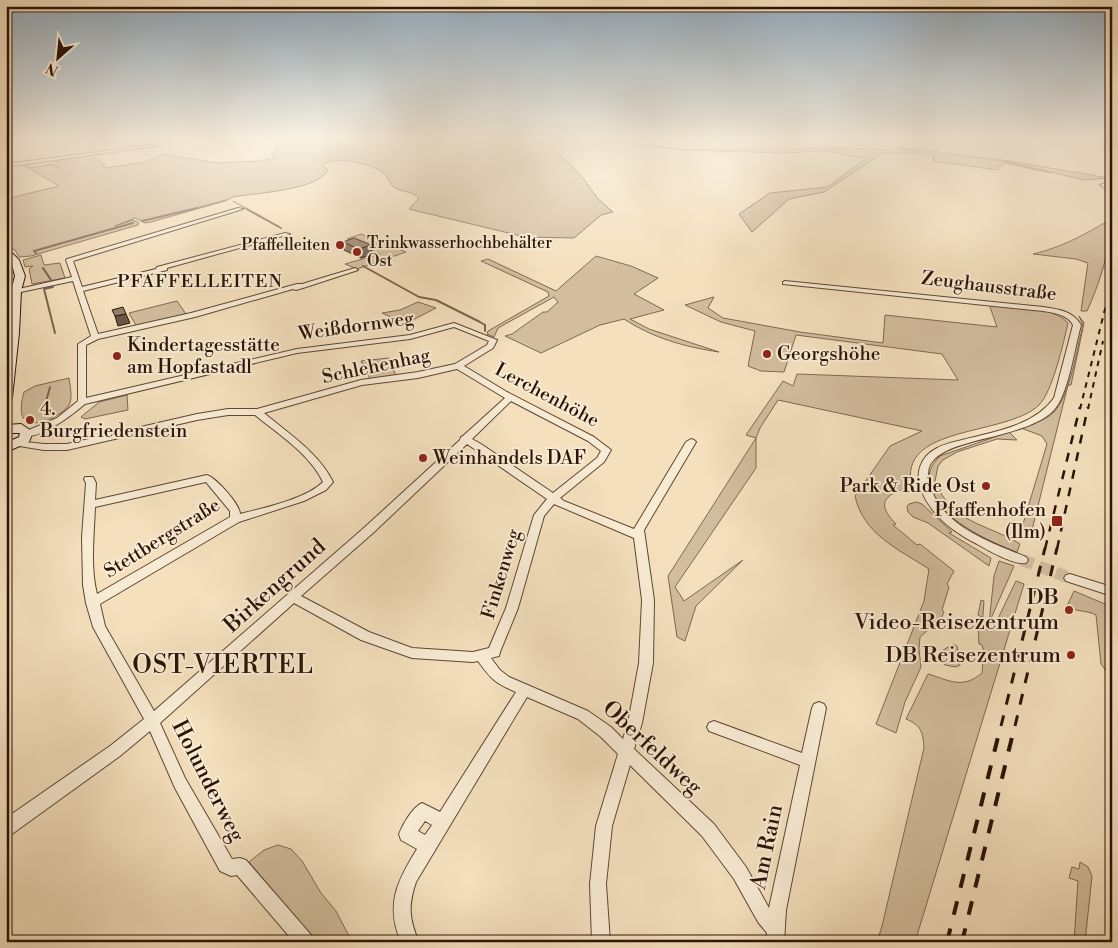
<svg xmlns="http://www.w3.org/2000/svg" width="1118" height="948" font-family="'Libre Bodoni',serif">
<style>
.green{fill:#d2bd9e;stroke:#7e6852}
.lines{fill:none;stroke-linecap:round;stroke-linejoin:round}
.stream-far2{stroke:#7b644f;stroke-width:1}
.stream-far1{stroke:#7b644f;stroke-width:2}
.stream{stroke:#7b644f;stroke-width:2.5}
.street-tunnel{stroke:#d6c1a2;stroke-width:12;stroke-dasharray:12 6;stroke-linecap:butt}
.street-casing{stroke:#5d4634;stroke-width:2}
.secondary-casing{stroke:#2b1306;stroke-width:2}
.street{fill:#f8ebd4;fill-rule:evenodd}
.secondary{fill:#f8ebd4;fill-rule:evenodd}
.rail-far3{stroke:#2b1306;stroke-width:2;stroke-dasharray:5.5 5.5;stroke-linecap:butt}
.rail-far2{stroke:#2b1306;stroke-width:2.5;stroke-dasharray:9 9;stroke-linecap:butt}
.rail-far1{stroke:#2b1306;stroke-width:3;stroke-dasharray:11 11;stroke-linecap:butt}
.rail{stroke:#2b1306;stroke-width:4;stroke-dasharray:14 14;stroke-linecap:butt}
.wall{fill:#7f6c57;stroke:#2b1306}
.shaded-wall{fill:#685847;stroke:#2b1306}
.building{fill:#947e65;stroke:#2b1306}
.poi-dot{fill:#8f2418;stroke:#f8ebd4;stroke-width:2}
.labels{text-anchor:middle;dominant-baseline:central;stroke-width:4;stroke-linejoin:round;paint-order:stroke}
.far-poi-label{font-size:16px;fill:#2b1306;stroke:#f8ebd4;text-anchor:start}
.far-quarter-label{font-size:18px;letter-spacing:1px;fill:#2b1306;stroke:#f8ebd4}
.street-label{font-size:19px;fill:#2b1306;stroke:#f8ebd4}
.poi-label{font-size:19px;fill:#2b1306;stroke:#f8ebd4;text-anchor:start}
.near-street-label{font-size:22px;fill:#2b1306;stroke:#f8ebd4}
.near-poi-label{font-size:22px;fill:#2b1306;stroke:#f8ebd4;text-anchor:end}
.near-quarter-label{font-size:25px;letter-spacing:1px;fill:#2b1306;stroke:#f8ebd4}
</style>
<rect width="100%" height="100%" fill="#f4e0bd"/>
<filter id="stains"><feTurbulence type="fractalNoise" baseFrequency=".004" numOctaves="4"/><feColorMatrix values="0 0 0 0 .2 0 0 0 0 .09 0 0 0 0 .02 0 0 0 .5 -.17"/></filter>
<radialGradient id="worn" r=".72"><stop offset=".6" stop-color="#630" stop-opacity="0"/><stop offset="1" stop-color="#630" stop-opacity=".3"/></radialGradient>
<g class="green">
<path d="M278,138H542L579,173L598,199L613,212L601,215L574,238L525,237L409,209L419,198C412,191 401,192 394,187C389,183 387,175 382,172C368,162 336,156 322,165L328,170C319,190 255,193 233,197L225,201L151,222L145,223L135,218L115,226L133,220L139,223L138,225L31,256L19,257L15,250L6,247V199L59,186L25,166L30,168L53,164L60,169L56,159L90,155L105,165L103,166L106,168L146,162L163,154L216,163L261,161L276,157L272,155L277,147Z"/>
<path d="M611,141L689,150L826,148L896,150L898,148L917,152L898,147L992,159L1051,173L1005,163L997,170L933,161L934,154L883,153L824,192L789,199L752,232L739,214L770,193L827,187L866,159L827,151L782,153L680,150Z"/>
<path d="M997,159L1097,176L1110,178L1084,180Z"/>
<path d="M1112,216C1112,245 1099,285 1087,311H1081L1088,263L1076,259L1033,254C1060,248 1084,235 1108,221Z"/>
<path d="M361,234L406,252L357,269L345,264L380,254L354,243L357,240L347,239Z"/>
<path d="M41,255L44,265L60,263L65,278L32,284L29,269L33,266L25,267L23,260Z"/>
<path d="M596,256L631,266L658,278L634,294L664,310L630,319L649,329L719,352C685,347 653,338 624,319L600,325L541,353L505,336L512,334L543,312H547L558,302L554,297L498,328L494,337L487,334L488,331L549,296L548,292L481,261L488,259L556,291Z"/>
<path d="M714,297L708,308L723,318L800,332L883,343L885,315L997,327L989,304C1009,306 1055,307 1068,323C1064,341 1052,393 1039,405C1006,437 896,424 912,487C888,493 873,501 896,524L893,525L917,545L920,544L954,571L947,584L949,587L942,610L944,612L938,625L935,624L920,637L919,649L921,667L905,702L896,733L876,724L924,601L929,569C898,549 863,534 855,496L890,446L922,431L778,400L760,428L756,438V468L675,587L684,601L743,560L696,606L685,641L677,637L668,576L756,438L746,435L783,381L793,386L797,374L958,380L942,354L796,335L784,372L761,371L748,366L755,331L721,322L685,305Z"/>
<path d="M177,301L186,314L137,327L129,313Z"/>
<path d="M418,302L436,308L405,324L382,313L400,310Z"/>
<path d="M1079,316L1084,323L1071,385H1068L1030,538L1020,534L1047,444L1042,436L1021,428C1032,424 1044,421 1053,413C1070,397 1077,348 1083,325Z"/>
<path d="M389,358L396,376L370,379L361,361Z"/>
<path d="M69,378C70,386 73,398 69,405C63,415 34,430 24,419C19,413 22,399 24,392L35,386Z"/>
<path d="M127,395L128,410L85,419L81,417L99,402Z"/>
<path d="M1009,432L1017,440L997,439L957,452L943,460L938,466L935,481C952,524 986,523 1020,544L1017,552C985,541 897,499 940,456Z"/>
<path d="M916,502L922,504L952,532L949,533L991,558L989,566L928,523L913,517L908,512L907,507L909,504Z"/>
<path d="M999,561L1014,566L989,623L994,576Z"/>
<path d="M1016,581L1024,584L915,942H877L882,926L924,748C923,732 921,725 906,719L928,674C949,680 962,690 982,673L983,661H986L982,645L979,644L978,626L981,627L982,617L978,615L981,600L984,601L982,628L992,631Z"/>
<path d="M1074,591L1112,607V679L1101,664L1096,615C1087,610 1075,612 1067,606Z"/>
<path d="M953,644L957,646L960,665L956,667L945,665L939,657L940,652Z"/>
<path d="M278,845L291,849L302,861L321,893L336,911L352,942H317L249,862L264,850Z"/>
<path d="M1080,862L1088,867L1092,876L1085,942H1074L1078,881L1069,878L1072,867L1079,869Z"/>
</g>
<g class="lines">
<g class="stream-far2">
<path d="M233,201L247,209"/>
<path d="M192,209L226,200"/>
</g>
<g class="stream-far1">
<path d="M245,208L281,228"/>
<path d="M142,221L197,208"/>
<path d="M36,253L34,251L133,223"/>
<path d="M363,266L419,297L436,300L480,322L485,325V331"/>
<path d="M43,268L51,280"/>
<path d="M53,287L44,289L55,333"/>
<path d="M44,409L50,387"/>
</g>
<path class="stream" d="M44,410L45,407"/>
<path class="street-tunnel" d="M1022,560L1070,578"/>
<defs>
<g id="street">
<path d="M164,143L162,145L6,167V164Z"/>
<path d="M1112,181V185L1107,186L1112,188V193L1100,185Z"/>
<path d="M238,208L243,209L73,261L82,287L156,269L157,267L285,233L290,234L167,268V270L83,291L98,334L191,313L297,284H302L355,268L358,270L303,288L296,290L293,289L195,317L98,339L86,345V398L297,349L410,335L454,323L497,340L493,348L464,366L507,392L594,437L611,450L604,462L560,498L564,501L634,529L686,442L691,439L694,440L696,442L644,530L654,600L653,663L642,723L634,749L714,824L746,867L769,908L800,765L709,731L707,727L709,723L714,721L802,753L812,708L814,704L819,702L824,704L826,708L786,910L784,942H766L767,933L758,922L734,879L702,836L630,765L612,826L606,884L610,942H592L590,884L596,826L618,754L601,737L578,719L527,697L416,882C408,906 409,919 419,942H401C385,905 397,881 417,849L401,840L399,834C403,824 412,808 422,803L440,812L516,692C495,683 491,679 478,661L473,662L412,658L361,640L294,603L160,723L185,778L232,859L240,858L246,860L312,936L315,942H294L237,875L231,876L220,871L175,788L150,731L120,756L12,834L6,836V818L110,746L144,719L93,627L86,603L83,585L82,537L86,483L84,479L85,477H93L96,483L95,500L207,475C216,478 240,504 240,514C264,508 306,499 323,482C310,454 278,434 255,415H228L197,420L67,450H44L19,446L16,445L14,443L16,441L44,444H67L197,414L228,409H257L361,380L418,372L455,364L487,345L489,341L454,327L410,339L297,353L85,404C72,415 41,439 24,436L22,434L24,432L57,418L78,401V344L91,336L73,281L16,293L14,292V290L72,277L66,260L67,259ZM457,369L505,398L463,436L461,437L460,440L365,527L154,711L105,626L100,604L239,522L304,501L326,490L333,482C319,453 288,433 264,413L362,385L418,378ZM511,401L588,441L601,451L597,458L553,493L481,444L472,439ZM467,444L547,499L534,515L506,608L489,648L473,652L412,648L369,632L301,596L373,533ZM206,482L230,511V517L97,594C90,567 94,535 95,507ZM554,504L634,538L642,600L639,663L628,723L623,739L611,727L588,711L509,677L500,670L491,658L499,656L500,652L518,608L544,516ZM425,821L432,825L425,835L418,831Z"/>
<path d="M785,281L1043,307C1058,309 1073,311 1081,325C1075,346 1068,397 1053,411C1024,439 950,437 932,462C925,471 929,482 932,491C946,528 993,543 1026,557L1028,560L1026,563C1016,566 987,550 977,544C953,532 931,515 921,490C915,473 920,457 937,448C944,444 954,442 962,440C993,432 1034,426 1054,398L1073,325C1067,314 1054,313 1043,311L783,284V282Z"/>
<path d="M1070,574L1112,587V596L1066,581L1064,578L1066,575Z"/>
</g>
<g id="secondary">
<path d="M6,247L19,260L25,276L21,291L19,333L12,398L6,402V351L11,291L15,276L11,261L6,256Z"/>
<path d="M21,424L33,432L29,442L6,452V443L19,437L20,433H6V425Z"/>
</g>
</defs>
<use href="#street" class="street-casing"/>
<use href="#secondary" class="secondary-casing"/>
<use href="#street" class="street"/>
<use href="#secondary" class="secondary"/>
<g class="rail-far3">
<path d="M1080,409L1112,281"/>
<path d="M1088,409L1103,341"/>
</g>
<g class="rail-far2">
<path d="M1045,549L1080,407"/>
<path d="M1057,549L1088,407"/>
</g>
<g class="rail-far1">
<path d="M1001,726L1045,548"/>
<path d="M1015,726L1057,548"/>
</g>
<g class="rail">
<path d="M947,942L1001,725"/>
<path d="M962,942L1015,725"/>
</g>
</g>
<path class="wall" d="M343,242L371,245L372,254L361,258L344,250Z"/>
<g class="shaded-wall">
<path d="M371,245L372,254L361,258L359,249Z"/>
<path d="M126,314L130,323L118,326L115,316Z"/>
</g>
<g class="building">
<path d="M354,238L371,245L359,249L343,242Z"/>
<path d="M123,307L126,314L115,316L112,310Z"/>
</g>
<linearGradient id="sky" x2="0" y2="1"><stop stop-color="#91aabe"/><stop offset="0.51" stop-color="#faf1e1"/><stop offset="1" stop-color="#faf1e1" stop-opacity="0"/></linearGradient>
<rect width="1118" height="271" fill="url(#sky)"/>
<g class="poi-dot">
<circle cx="340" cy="245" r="5"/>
<circle cx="357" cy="252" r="5"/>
<circle cx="767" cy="354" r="5"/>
<circle cx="117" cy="356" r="5"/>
<circle cx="30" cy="420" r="5"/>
<circle cx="423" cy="458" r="5"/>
<circle cx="986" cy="486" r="5"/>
<rect x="1051" y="515" width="12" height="12" rx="2.5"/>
<circle cx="1069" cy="610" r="5"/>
<circle cx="1071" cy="655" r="5"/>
</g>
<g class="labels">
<g class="far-poi-label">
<text x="367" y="243">Trinkwasserhochbehälter<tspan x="367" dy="18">Ost</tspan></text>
<text x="330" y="245" text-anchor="end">Pfaffelleiten</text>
</g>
<g class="far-quarter-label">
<text x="200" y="281">PFAFFELLEITEN</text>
</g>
<g class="street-label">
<text transform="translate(989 286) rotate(7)">Zeughausstraße</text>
<text transform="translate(356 326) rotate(-8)">Weißdornweg</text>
<text transform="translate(376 366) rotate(-12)">Schlehenhag</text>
<text transform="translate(547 395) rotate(28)">Lerchenhöhe</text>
<text transform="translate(162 538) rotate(-32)">Stettbergstraße</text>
<text transform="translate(501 574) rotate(-73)">Finkenweg</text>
</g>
<g class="poi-label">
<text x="127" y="345">Kindertagesstätte<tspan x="127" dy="22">am Hopfastadl</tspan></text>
<text x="777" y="354">Georgshöhe</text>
<text x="40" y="409">4.<tspan x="40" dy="22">Burgfriedenstein</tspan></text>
<text x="433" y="458">Weinhandels DAF</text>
<text x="976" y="486" text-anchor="end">Park &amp; Ride Ost</text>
<text x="1046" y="510" text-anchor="end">Pfaffenhofen<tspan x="1046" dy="22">(Ilm)</tspan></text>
</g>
<g class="near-street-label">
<text transform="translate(275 586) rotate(-42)">Birkengrund</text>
<text transform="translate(652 748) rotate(43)">Oberfeldweg</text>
<text transform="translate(208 781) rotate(63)">Holunderweg</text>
<text transform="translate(767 847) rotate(-78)">Am Rain</text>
</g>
<g class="near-poi-label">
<text x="1059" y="597">DB<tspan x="1059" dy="25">Video-Reisezentrum</tspan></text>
<text x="1061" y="655">DB Reisezentrum</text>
</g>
<g class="near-quarter-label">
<text x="223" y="665">OST-VIERTEL</text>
</g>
</g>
<rect width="1118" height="948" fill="none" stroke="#f4e0bd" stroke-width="25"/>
<rect x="8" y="8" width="1103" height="933" fill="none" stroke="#2b1306" stroke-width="2.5"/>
<rect x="12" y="12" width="1093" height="923" fill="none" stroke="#2b1306"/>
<g transform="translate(58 58) rotate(207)" stroke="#f8ebd4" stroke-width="4" paint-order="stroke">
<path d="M0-4L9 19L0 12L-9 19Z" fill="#2b1306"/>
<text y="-8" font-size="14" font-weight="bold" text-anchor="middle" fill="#2b1306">N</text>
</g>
<rect width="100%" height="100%" filter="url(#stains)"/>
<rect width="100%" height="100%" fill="url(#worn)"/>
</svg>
